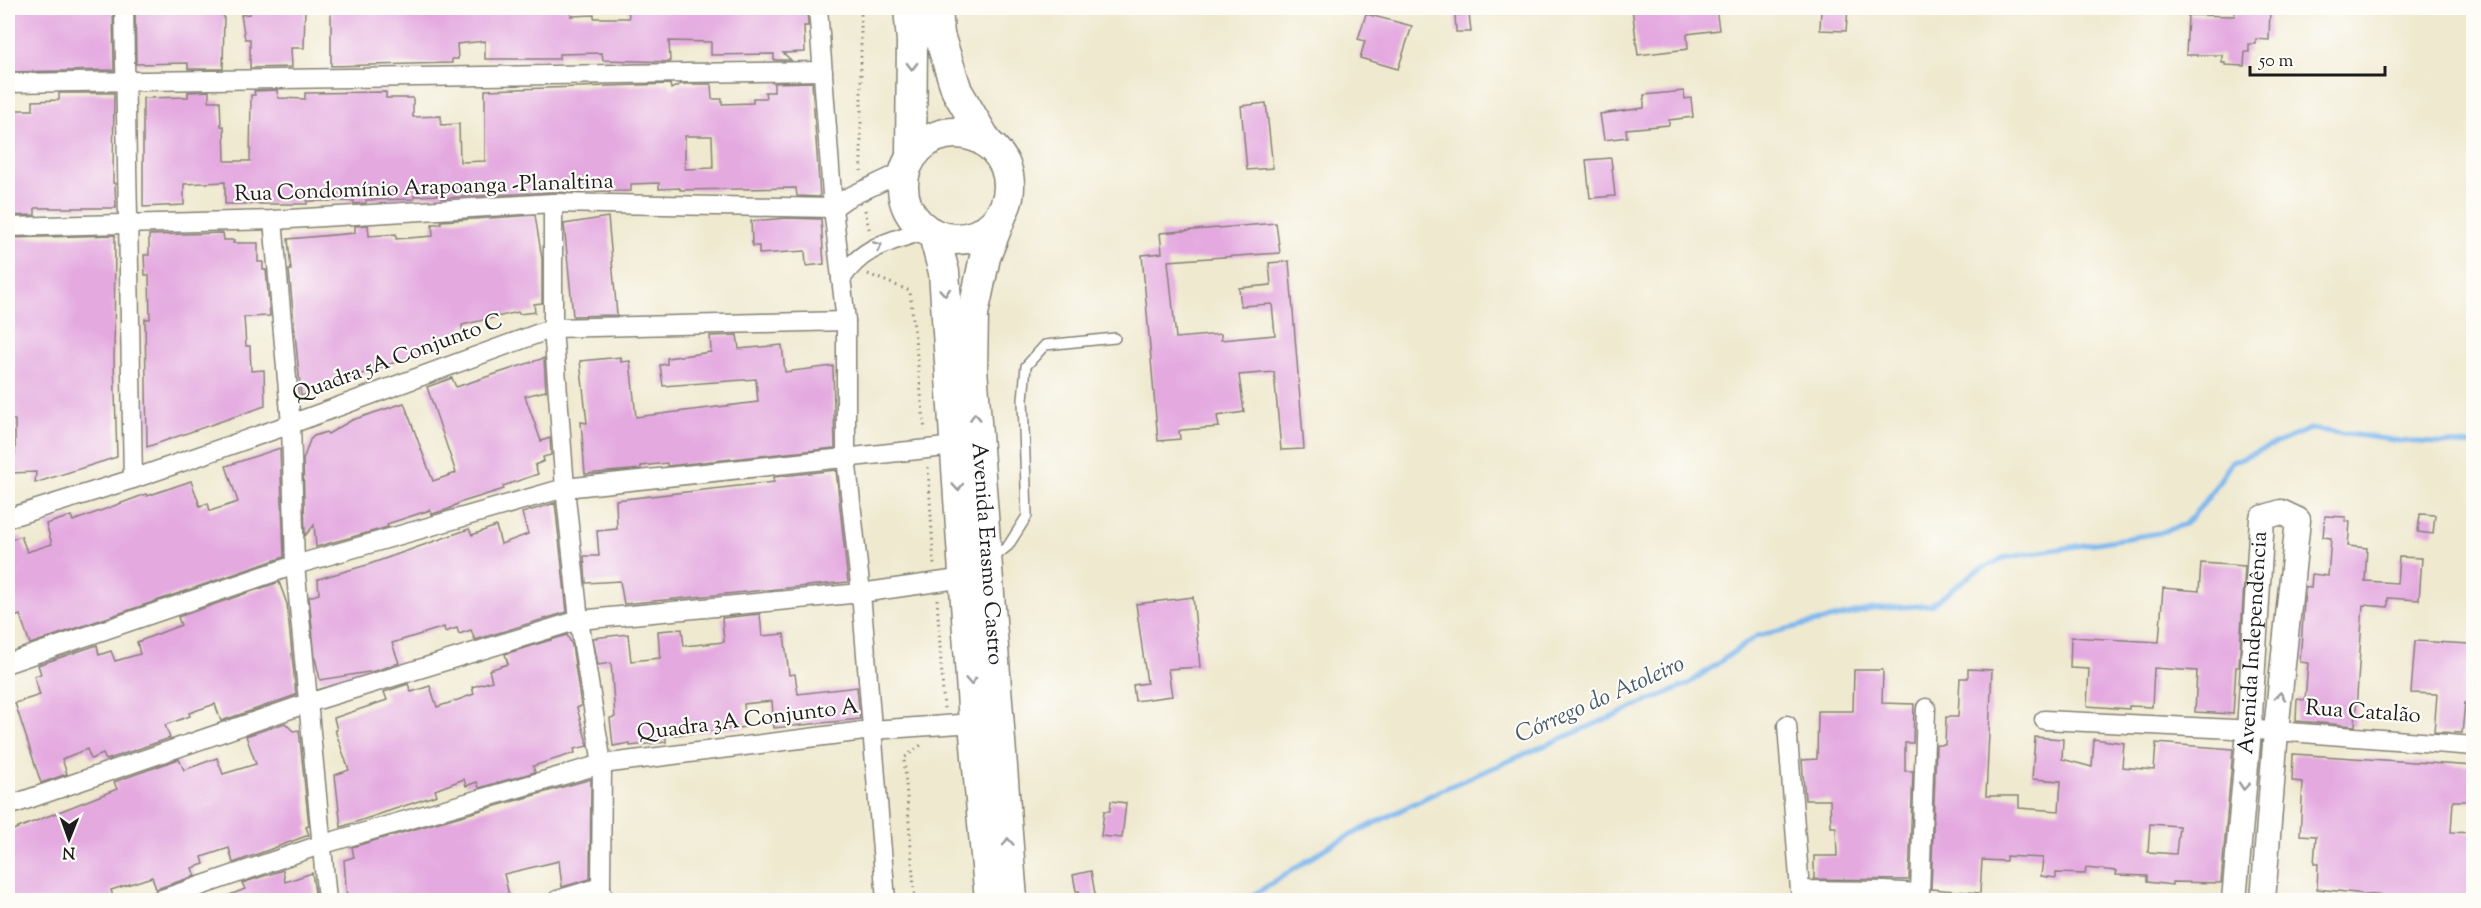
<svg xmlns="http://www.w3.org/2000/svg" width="2481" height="908" font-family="'Sorts Mill Goudy',serif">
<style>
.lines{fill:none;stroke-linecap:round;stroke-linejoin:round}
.stream{stroke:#7db8ef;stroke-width:5}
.building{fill:#e4aae0;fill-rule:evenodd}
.service-casing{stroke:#868276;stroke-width:12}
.minor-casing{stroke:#868276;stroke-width:21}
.tertiary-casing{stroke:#868276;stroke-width:27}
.primary-casing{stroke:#868276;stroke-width:33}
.path{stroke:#868276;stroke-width:3;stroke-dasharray:1.5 4.5;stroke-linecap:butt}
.service{stroke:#fff;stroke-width:9}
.minor{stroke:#fff;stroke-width:18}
.tertiary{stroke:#fff;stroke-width:24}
.primary{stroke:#fff;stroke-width:30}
.oneway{stroke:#999}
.labels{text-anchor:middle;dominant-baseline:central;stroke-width:4.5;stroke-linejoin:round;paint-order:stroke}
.street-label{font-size:22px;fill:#1c1c1c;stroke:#fdfcf7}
.water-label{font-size:24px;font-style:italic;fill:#435a70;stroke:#fdfcf7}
</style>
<rect width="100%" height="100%" fill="#fdfcf7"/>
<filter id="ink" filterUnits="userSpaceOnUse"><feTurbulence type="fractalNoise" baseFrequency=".0167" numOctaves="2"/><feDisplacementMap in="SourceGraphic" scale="12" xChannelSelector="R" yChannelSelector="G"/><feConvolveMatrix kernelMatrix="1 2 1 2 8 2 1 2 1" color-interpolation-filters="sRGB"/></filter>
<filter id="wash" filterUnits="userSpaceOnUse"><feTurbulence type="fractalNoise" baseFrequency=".008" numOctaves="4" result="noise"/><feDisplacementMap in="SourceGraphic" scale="24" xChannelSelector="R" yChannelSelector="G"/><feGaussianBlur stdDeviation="1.35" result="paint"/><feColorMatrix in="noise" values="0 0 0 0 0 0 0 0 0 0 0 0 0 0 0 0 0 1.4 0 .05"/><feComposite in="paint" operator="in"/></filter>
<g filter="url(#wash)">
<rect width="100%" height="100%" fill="#efe9cf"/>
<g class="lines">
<path class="stream" d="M1246,900L1329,846L1441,790L1688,684L1757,636L1872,609L1931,605L1975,572L2003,558L2159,533L2185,524L2205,502L2232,462L2310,429L2401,441L2474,445"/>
</g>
<g id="blocks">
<g class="building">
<path d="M8,8H113L114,70L8,72Z"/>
<path d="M135,8H220L221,15H224L223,69H188V63L136,64Z"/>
<path d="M250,8H305L304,48H291L292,67L250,68V39H245L241,15L250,14Z"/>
<path d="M331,8H571V16L594,15V18H629L628,8H807L808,26H804L805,52L783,53L791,60H774V54L711,55V42L669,41L670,62L603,60L602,53L559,54V59H485V41L457,44L458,59H452V63L331,66Z"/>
<path d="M1632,8H1716L1719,30L1687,34L1688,49L1638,55Z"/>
<path d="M1821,8H1848L1846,31L1820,30Z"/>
<path d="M2235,8H2270L2269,40L2256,39V44H2249V52H2245L2244,66L2225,65V63H2222V55H2186L2188,15L2235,16Z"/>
<path d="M1366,14L1412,26L1398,69L1360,58L1365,41L1358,39Z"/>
<path d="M1469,14L1471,32H1456L1455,15Z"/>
<path d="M812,82L820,197L797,196L796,188L680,190V188L659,189V183L631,184V191L552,192L442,198V195L414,196V199L366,200V203L354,204V201H307V204H225V182L184,184V205L143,207V98L188,97V92L209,91V101H220L221,126H224L225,161H250L251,95H255L254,91L277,90L278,98L305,99V93L386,92V98H413V117L441,116V125L459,124L460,162L485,161V90L670,84L671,89L681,84H711L712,99H722V104L753,103V98H766L765,92H774V83ZM685,136H712L713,168L685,169Z"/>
<path d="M1684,91L1685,99L1691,98L1693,117L1669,120V125L1626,129L1627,137L1604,140L1600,114L1644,108V95Z"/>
<path d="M59,93H114L113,183H115L116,208H35V215L8,216L9,110H33V101L59,100Z"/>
<path d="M1266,103L1273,168L1247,170L1241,106Z"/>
<path d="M1611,158L1615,196L1590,198L1586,160Z"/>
<path d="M535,215L542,259V303L534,304L535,312L519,314L518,312L462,325L463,338L301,396L289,270H291L288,239L355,233V226L368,225L369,236L396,234V239L433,236L432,224H441V221Z"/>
<path d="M608,217L617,315L573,316L564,224Z"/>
<path d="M787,218L821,219L824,264L806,266L805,251L759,254V246H753L752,243L751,221Z"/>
<path d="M1276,223L1280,253L1168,261L1176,338L1221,334V340L1275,335L1272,304L1241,306L1239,288L1271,285L1269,263L1289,261L1304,449L1281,450L1274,372L1239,375L1244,412L1217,416L1219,427L1182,430L1179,431L1180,439L1158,441L1142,255L1162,253L1160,233Z"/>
<path d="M223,233L224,240H234L233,243H258V262H263V270H266L270,316L244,317L246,346H250L251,371L264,370L265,406L147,447L145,319H150L149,275H145L144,255H149V235Z"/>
<path d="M115,235L114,361L117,457L35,483L36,472L11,473L10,454H15V420H8V295H13V266H8V238Z"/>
<path d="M737,335L739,349L782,345L785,372L833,366L835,448L667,466V463L641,466V469L585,474L581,422L587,423L580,361L621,357V362L630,361L636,417L758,402L756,379L663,386L660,365L667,364V358L711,352L710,336Z"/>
<path d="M544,358L546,391L525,396L541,441L550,438L551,455L543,457L544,461L535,465L538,474L503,486L504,489L459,503L449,509L432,514L430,510L387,524L388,527L316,547L314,525L305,536L303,460L310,440L314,436L326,432L328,434L352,420L404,403L433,481L456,473L427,387L452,378L456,387Z"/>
<path d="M280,448L284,557L30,644L20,615L8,619V541L21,536L27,552L52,544L46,524L71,516L73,521L146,494L147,496L191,481L200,506L208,503L210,511L238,502L226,466Z"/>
<path d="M836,470L848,582L624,604L620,581L586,583L584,556H599L597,531L617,529L616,500L774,482V477Z"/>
<path d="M555,503L567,612L475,640L471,630L459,634L457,628L445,632L444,627L392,643L399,663L375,671L320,680L315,658L309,597L319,594L318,579L367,565L469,529L472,535L496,526L501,544L528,534L522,513Z"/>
<path d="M2420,514L2435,515L2433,534L2418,532Z"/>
<path d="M2325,516L2346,517L2345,521L2350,522L2348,546L2367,548L2365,581L2397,583L2399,557L2422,558L2419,600L2388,598V607L2363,605L2355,726L2296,721L2297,699L2305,700L2308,663L2300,662L2305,587L2311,588L2312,574L2328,576L2331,538L2323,537Z"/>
<path d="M2201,563L2245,566L2239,667H2236L2233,714L2195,712L2197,671L2154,668L2152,707L2129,706V709L2087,706L2089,669L2070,668L2071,637L2159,642L2163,588L2199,591Z"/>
<path d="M279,582L287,604L296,695L221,721L215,704L189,713L190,716L165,725L170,738L106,760L103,754L91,759L87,749L62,759L67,774L41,783L15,703L40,695L34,676L41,674L38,665L97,645L99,655L111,651L115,661L140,654L137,642L181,625L178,617Z"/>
<path d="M1193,597L1200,667L1168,669L1172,696L1135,701L1133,685L1147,683L1136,604Z"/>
<path d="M760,614L762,636L784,634L789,675L795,674L798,694L857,687L860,719L774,728L772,701L744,704L746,727L666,736V742L630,746V743L613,746L610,718L615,717L611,663L598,665L593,638L628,634L631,661L660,658L658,631L682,629L684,646L724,642L722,618Z"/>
<path d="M567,635L572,645L581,706L577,708L588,746L574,749L575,753L533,766L535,772L479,788L477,782L466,786L464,779L435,790L437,795L341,827L335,775L349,770L335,730H337L334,718L387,700L384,692L408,684L411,692L430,686L437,707L455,701L474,694L472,687L492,681L489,670L508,664L505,654Z"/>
<path d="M2415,641L2470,644V654H2474V705L2465,703L2462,733L2434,732L2437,694L2411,693Z"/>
<path d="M1968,669L1992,670L1986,796H2019V808L2059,811L2061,781L2032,779L2035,737L2063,739L2062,759L2092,767L2094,739L2124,743L2122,767L2154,770L2156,743L2233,749L2221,883L2172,882V885L2147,882V876L2116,875L2117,871L2086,868L2085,874L2056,873V878L2041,876L2043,858L2006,856V861L1982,860L1980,893L1931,889L1936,745H1945L1946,717H1958L1960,678H1968ZM2150,824L2179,826L2176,854L2148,852Z"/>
<path d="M1854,670H1883L1882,703L1914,704L1913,743H1905V771H1913L1909,880L1814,879V856H1837L1836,827H1831L1830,800H1805L1802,760L1817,759L1818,711H1853Z"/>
<path d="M285,723L293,731L299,730L309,826L306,827L309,835L233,863L229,848L202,857L204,864L192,868L195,876L156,889L152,877L111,890L114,900H8V832L117,789L114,782L179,759L184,770L217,758L223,774L256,764L246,736Z"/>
<path d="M2293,754L2474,766V801H2453L2451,832L2474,833V900L2395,897L2317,889L2318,864H2314L2316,836L2300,835L2303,782L2292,781Z"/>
<path d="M591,779L590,879L562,887L559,861L504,874L510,900H347L344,860L354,857L352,847Z"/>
<path d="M1111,801L1126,803L1122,838L1101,836L1104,811H1110Z"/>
<path d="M283,870L285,882L312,873L316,900H217L245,889L242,883Z"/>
<path d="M1091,871L1096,900H1082L1079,891H1076L1073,875Z"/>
</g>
</g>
</g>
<g filter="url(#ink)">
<use href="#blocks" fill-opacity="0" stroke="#868276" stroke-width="1.5"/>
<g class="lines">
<defs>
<path id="service" d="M993,558L1008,546L1027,516L1023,400L1026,366L1045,345L1115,338"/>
<g id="minor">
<path d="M124,8L133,479"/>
<path d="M818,8L833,208L846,321V457L861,593L886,900"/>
<path d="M8,83L823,71"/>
<path d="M553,203V328L565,488L579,620L602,764L601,887L603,900"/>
<path d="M273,220L291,424L295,565L327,900"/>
<path d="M8,227L273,220L553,203L833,208L847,198L904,171"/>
<path d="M841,279C863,246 889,242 925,230"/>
<path d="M8,518L133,479L291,424L553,328L846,321"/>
<path d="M8,663L295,565L565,488L955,446"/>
<path d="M2044,720L2276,731L2474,746"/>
<path d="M1787,725L1800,890L1884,891V900"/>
<path d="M8,806L308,703L579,620L861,593L965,578"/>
<path d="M1884,891L1920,893L1926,708"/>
<path d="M159,900L320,845L602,764L872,730L974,723"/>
<path d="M557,900L601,887"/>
</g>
<g id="tertiary">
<path id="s1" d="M2234,900L2249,731L2262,518L2281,512L2298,520L2276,731L2263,900"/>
</g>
<g id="primary">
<path d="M909,8L912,41L911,157"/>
<path d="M937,8L939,35L957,91L988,144"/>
<circle cx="956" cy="186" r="53"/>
<path id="s2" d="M1003,211L985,257L973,314L972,369L1012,900"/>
<path d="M934,235L944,272L974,723L990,900"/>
</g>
</defs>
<use href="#service" class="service-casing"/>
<use href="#minor" class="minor-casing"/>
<use href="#tertiary" class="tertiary-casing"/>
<use href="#primary" class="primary-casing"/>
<g class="path">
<path d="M861,8V171"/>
<path d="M865,210L870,233"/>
<path d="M868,274L910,291L925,431"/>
<path d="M928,467L934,565"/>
<path d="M937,599L944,709"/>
<path d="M915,900L904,758L921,745"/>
</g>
<use href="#service" class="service"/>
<use href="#minor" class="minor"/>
<use href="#tertiary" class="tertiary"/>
<use href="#primary" class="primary"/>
</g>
<defs><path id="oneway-chevron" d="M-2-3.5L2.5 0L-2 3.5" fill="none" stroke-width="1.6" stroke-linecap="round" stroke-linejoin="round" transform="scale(1.5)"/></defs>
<g class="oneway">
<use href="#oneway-chevron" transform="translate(912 66) rotate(90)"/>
<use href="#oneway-chevron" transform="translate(878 246) rotate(-23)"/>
<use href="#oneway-chevron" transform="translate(945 292) rotate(86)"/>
<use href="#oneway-chevron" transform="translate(975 417) rotate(-94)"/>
<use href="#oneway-chevron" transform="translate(958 487) rotate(86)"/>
<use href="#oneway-chevron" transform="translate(971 681) rotate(87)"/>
<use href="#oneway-chevron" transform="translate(2280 696) rotate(-84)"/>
<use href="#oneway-chevron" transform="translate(2244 786) rotate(95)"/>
<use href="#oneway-chevron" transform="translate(1008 842) rotate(-94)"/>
</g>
</g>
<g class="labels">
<g class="street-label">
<text transform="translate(424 189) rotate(-2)">Rua Condomínio Arapoanga -Planaltina</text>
<text transform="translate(398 359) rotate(-20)">Quadra 5A Conjunto C</text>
<text stroke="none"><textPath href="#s2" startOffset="348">Avenida Erasmo Castro</textPath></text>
<text stroke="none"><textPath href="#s1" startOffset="258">Avenida Independência</textPath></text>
<text transform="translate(2363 713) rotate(4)">Rua Catalão</text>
<text transform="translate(748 721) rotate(-7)">Quadra 3A Conjunto A</text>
</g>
<g class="water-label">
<text transform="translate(1600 700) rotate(-24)">Córrego do Atoleiro</text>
</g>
</g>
<rect width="2481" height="908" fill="none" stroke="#fdfcf7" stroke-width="30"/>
<g transform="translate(69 839) rotate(181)" stroke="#fdfcf7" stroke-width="4.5" paint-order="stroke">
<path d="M0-4.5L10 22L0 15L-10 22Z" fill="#1c1c1c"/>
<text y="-9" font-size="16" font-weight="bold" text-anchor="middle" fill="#1c1c1c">N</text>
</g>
<path d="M2250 66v9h135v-9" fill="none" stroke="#1c1c1c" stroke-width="3"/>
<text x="2259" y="66" font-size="18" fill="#1c1c1c" stroke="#fdfcf7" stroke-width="4.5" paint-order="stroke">50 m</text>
</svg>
